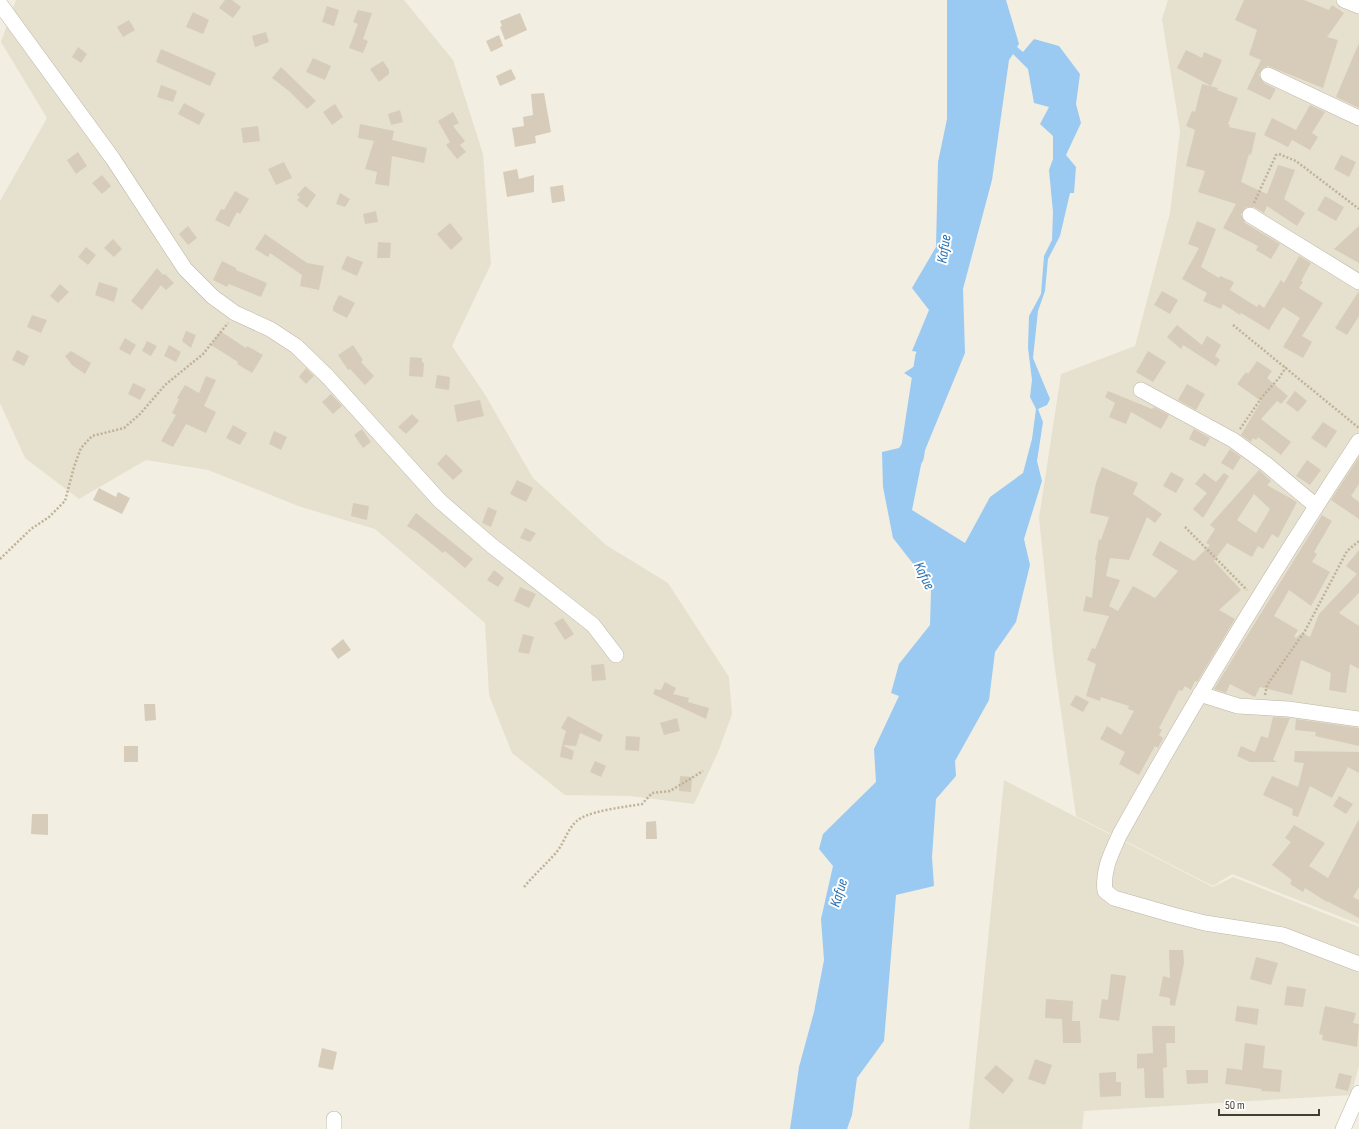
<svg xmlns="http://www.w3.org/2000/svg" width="1359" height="1129" font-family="'Sofia Sans Condensed',sans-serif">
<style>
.residential{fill:#e6e0cf}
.water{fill:#9acaf2;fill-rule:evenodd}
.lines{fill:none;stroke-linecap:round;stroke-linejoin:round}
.river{stroke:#9acaf2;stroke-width:24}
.building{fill:#d7ccba;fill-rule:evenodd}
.minor-casing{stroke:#bdb6a4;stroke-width:16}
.path{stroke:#bfb295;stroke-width:2.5;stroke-dasharray:2 2;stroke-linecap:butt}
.minor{stroke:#fff;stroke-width:15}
.labels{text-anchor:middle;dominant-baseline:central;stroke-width:4;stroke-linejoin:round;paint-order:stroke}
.water-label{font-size:15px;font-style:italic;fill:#2972b2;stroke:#fff}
</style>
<rect width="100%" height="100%" fill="#f2eee2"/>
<g class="residential">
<path d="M16,0H404L453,60L483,154L491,264L452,346L484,393L533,478L606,545L668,583L729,677L732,714L719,750L694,804L630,796L565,795L512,753L489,695L485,623L375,529L301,507L208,470L146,460L79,499L25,458L0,403V201L47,118L1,42Z"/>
<path d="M1168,0H1359V924L1232,874L1213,886L1076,816L1054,662L1039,518L1061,374L1135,346L1170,213L1180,131L1162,19Z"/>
<path d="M1004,780L1213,887L1233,877L1359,927V1066L1351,1095L1084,1111L1082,1129H969Z"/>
</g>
<path class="water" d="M947,0H1006L1019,44L1017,47L1023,52L1034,39L1059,46L1080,74L1076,104L1081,123L1066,155L1076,167L1074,193H1070L1060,236L1048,259L1045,291L1038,311L1033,358L1050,399L1047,405L1038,409L1043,422L1037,461L1042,481L1024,539L1030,565L1016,622L995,652L989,700L955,761L956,776L936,799L932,857L934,886L896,895L884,1041L857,1078L852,1115L847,1129H790L799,1067L814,1012L824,960L821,919L833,866L819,849L823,834L876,782L874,749L899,696L891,693L899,664L930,625L931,591L918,570L893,538L883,487L882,452L899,448C918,422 928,418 920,383L904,373L918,364V352L912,351L929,310L912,288L936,247L938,162L947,119ZM1013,54L1028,69L1034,103L1049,107L1040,124L1053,136V159L1049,170L1053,212L1052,240L1044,256L1041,294L1029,316L1028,348L1032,380L1030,397L1036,409L1032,439L1023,473L990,497L965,543L912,510L923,455L965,353L963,289L992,180L1009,60Z"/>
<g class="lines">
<path class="river" d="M912,456L927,358"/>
</g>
<g class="building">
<path d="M225,0H232L241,7L233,18L219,8Z"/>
<path d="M1244,0H1304L1329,10L1332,5L1344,13L1327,37L1338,40L1323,88L1268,66L1263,68L1259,75L1264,83L1276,89L1270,100L1247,89L1261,60L1249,55L1257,30L1235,20Z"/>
<path d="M327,6L339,10L334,26L322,22Z"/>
<path d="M358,10L372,13L363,39L368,41L363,53L349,48L358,24L353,22Z"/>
<path d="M193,12L209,20L203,34L186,27Z"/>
<path d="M520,13L527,30L505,40L500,27L502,26L500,21Z"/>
<path d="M129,20L135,30L123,37L117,27Z"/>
<path d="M266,32L269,42L255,47L252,36Z"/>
<path d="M499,35L503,46L491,52L486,41Z"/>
<path d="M1359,43V108L1336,97Z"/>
<path d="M78,47L87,54L81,63L72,57Z"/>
<path d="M161,49L216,73L210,86L156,62Z"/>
<path d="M1186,50L1202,58L1204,52L1222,60L1211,86L1177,68Z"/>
<path d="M313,58L331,66L325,80L306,72Z"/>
<path d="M383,61L389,70V74L379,82L370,69Z"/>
<path d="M281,67L316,101L307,109L289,91L272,78Z"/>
<path d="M511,69L516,79L500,86L496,76Z"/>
<path d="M1202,84L1218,88L1217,90L1238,98L1228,124L1230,125L1229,127L1256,133L1251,155L1249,154L1241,182L1267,194L1278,165L1295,170L1284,199L1305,213L1297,226L1267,206L1264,213L1254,207H1246L1241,214L1245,223L1280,244L1271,259L1256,250L1258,246L1223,228L1236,204L1198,192L1205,171L1186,166L1195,130L1186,126L1192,111L1195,112Z"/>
<path d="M161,85L177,91L173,102L157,97Z"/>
<path d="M544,93L551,132L535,136L536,143L515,147L512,128L524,126L523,117L533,115L531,94Z"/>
<path d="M184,103L205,114L199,125L178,114Z"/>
<path d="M335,104L343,117L332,125L323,112Z"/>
<path d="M1310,105L1325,112L1312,133L1318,137L1310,150L1292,140L1288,147L1264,135L1272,118L1296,130Z"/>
<path d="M400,110L403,122L391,125L388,114Z"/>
<path d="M453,112L459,123L453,126L465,141L460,145L466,152L457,159L446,145L450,142L438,121Z"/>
<path d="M360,124L394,131L392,140L427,148L424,163L392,156L389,186L375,184L377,172L365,169L374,141L358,138Z"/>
<path d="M258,126L260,141L243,143L241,128Z"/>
<path d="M78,152L87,166L76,174L67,160Z"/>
<path d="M1341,155L1356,162L1349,177L1334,169Z"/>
<path d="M284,162L292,178L276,185L268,169Z"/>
<path d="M517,169L519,179L534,175V192L507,197L503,172Z"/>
<path d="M102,175L111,186L102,194L92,183Z"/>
<path d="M563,185L565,201L552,203L550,187Z"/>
<path d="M305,186L316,195L307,208L297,200L300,197L297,195Z"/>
<path d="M235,191L249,199L240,214L237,212L229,227L215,220L221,209L224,210Z"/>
<path d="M340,193L350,199L345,207L336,204Z"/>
<path d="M1325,196L1344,207L1336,221L1317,210Z"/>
<path d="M376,211L378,222L365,224L363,214Z"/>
<path d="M1197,221L1216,229L1201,267L1219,278L1220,276L1234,282L1230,290L1257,307L1259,304L1264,308L1281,280L1284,283L1299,256L1311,263L1301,281L1303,282L1299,288L1323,303L1302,336L1312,342L1303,358L1283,347L1300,318L1283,307L1269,330L1241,313L1240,315L1223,304L1221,309L1203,301L1207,293L1182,279L1199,248L1188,244Z"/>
<path d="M450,223L463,239L451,250L437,234Z"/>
<path d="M188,226L197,238L188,245L179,234Z"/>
<path d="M1359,226V263L1334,249Z"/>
<path d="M265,234L307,263L324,266L319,290L300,286L302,275L270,253L268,257L255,249Z"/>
<path d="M113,239L122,249L114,257L104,248Z"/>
<path d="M378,242L391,243L390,258H377Z"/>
<path d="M86,247L96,255L88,265L78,257Z"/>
<path d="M347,256L363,262L357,276L341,269Z"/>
<path d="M222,261L236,268V270L267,283L261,297L229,284L227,287L213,280Z"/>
<path d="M157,268L163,275L165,274L174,283L166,290L161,285L142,310L131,301Z"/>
<path d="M99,282L118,288L114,302L95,295Z"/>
<path d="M60,284L69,292L58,303L50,296Z"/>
<path d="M1162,291L1178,300L1170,314L1154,305Z"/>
<path d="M1359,291V316L1347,335L1335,328Z"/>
<path d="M339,295L355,303L347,318L333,311V307Z"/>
<path d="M32,315L47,320L41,333L27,327Z"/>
<path d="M1177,325L1202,345L1207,336L1221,345L1215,356L1220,360L1216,366L1183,345L1181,349L1167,337Z"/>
<path d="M186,331L196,335L191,348L182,341Z"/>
<path d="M220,331L246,348L247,346L263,355L252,373L237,364L238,362L211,345Z"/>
<path d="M125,338L136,345L130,355L119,349Z"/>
<path d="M147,341L157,346L151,356L142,351Z"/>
<path d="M169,345L181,352L176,362L164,356Z"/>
<path d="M353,345L363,360L361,362L374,376L365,385L350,369L348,370L338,355Z"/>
<path d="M17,350L29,356L24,366L12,360Z"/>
<path d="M71,351L91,363L85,374L72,365L65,356Z"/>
<path d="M1148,351L1166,362L1153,382L1136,372Z"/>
<path d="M410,357L422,358V362L424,363L423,377L409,376Z"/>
<path d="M1257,361L1272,371L1267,378L1288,396L1281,404L1277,401L1261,419L1291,442L1281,455L1258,437L1256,440L1253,438L1251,442L1241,435L1261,401L1237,384L1246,372L1248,374Z"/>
<path d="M306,368L314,376L306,384L299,377Z"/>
<path d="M437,375L450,377L449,390L435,388Z"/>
<path d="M206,376L216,380L204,406L216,412L206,433L186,424L173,447L161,441L176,415L172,413L179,399L177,398L185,385L199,393Z"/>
<path d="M133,383L146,389L140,400L128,394Z"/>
<path d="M1187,384L1205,394L1196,410L1178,400Z"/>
<path d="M1108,391L1152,409L1154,407L1169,415L1161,429L1131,412L1126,424L1109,417L1115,403L1105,397Z"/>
<path d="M1295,391L1307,401L1298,412L1286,403Z"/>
<path d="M331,394L342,406L333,414L322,402Z"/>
<path d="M480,400L484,416L457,422L454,405Z"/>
<path d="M412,414L419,421L406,434L398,427Z"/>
<path d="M1323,422L1337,431L1326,448L1311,438Z"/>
<path d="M233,425L247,433L240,445L226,438Z"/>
<path d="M362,429L371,442L363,448L354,435Z"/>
<path d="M1194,429L1210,438L1205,447L1189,439Z"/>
<path d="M274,431L287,437L281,450L269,444Z"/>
<path d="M1230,449L1241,457L1233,470L1221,463Z"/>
<path d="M446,454L463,471L453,480L437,464Z"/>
<path d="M1359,457V484L1351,496L1359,502V519L1331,500Z"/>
<path d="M1307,460L1321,470L1310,485L1296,476Z"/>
<path d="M1102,467L1138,483L1133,494L1162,514L1155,523L1147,517L1129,560L1110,558L1106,576L1120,580L1109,606L1118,611L1133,586L1155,598L1178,571L1152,555L1160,541L1194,561L1210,545L1206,543L1215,529L1210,525L1259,470L1271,481L1267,485L1297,502L1278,538L1272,534L1263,549L1258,546L1252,557L1227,543L1214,561L1241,590L1219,610L1235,619L1197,682L1195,681L1191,690L1185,686L1182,691L1179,690L1159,728L1162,730L1159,735L1163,738L1158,748L1155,746L1139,775L1119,764L1125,752L1100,739L1107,726L1121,735L1134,711L1128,709L1129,706L1101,697L1100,701L1086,696L1096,664L1087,660L1092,648L1095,649L1109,616L1083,611L1086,596L1092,598L1096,560H1095L1099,539L1101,540L1109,517L1090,513L1096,483ZM1254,494L1270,509L1256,533L1237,520Z"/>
<path d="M1171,472L1184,479L1176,493L1163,486Z"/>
<path d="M1204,473L1216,482L1224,473L1229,476L1203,518L1193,509L1207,493L1195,484Z"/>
<path d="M517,480L533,488L526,502L510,494Z"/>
<path d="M99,488L116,497L118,492L130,498L122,514L93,500Z"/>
<path d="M353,503L369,506L367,520L351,516Z"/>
<path d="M488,507L497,511L491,527L482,523Z"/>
<path d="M416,513L473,559L465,568L445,551L443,553L417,532L407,526Z"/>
<path d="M1322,515L1332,521L1314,552L1317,554L1312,562L1330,572L1311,606L1289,590L1274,616L1298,630L1294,637L1296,638L1302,633L1310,637L1319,614L1357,574L1346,566L1359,550V593L1339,613L1359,626V669L1350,664L1346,693L1329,690L1331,673L1301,660L1292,695L1260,687L1255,697L1230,684L1226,693L1214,689Z"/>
<path d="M525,528L536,533L530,542L520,538Z"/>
<path d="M494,570L504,578L498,587L487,580Z"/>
<path d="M520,587L536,594L529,608L514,601Z"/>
<path d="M563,618L574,634L565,640L554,623Z"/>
<path d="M523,634L534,637L529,654L518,652Z"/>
<path d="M343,639L351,650L338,659L331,649Z"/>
<path d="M604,664L606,680L592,681L591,665Z"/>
<path d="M665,682L676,688L673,694L689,698L688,702L709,708L706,719L653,694L655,689L661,690Z"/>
<path d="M1076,695L1089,702L1083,712L1070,705Z"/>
<path d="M144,704H155L156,720L145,721Z"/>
<path d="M568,716L603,735L600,742L580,733L576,746L562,745L566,731L561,728Z"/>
<path d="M1273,717L1290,718L1273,760L1278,762H1250L1237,756L1241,746L1255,752L1261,736L1268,738Z"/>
<path d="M677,718L680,731L664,735L660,723Z"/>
<path d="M1296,719L1359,728V746L1315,736L1316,732L1295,730Z"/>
<path d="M626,736L640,737L639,751L625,750Z"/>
<path d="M562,745L574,751L572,760L560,757Z"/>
<rect x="124" y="746" width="14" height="16"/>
<path d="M1295,751L1359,752V773L1348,767L1332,798L1310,786L1298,817L1292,815L1293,809L1263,795L1272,776L1298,787L1304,763L1294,762Z"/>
<path d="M595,761L606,766L601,777L590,772Z"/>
<path d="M680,776L692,777L691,792L679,791Z"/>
<path d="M1339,796L1353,804L1346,814L1333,806Z"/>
<path d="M32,814H48V835L31,834Z"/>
<path d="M1359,819V887L1353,897L1359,900V918L1327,901V902L1305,888L1303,892L1290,884L1292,880L1272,865L1291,842L1285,838L1294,825L1325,843L1309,866L1328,878Z"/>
<path d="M656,821L657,839H646V822Z"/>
<path d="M1169,950H1183L1184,963L1175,1006L1170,1005V998L1159,996L1163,976L1170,978Z"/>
<path d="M1256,957L1278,963L1271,985L1250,979Z"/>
<path d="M1111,974L1126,976L1119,1021L1099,1018L1102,999L1108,1000Z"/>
<path d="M1287,986L1306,989L1303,1007L1284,1005Z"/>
<path d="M1046,999L1073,1001L1072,1021H1080L1081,1043H1063L1062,1019L1045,1018Z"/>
<path d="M1237,1006L1259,1009L1257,1025L1235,1021Z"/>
<path d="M1325,1006L1356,1013L1353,1023L1359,1024L1357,1047L1322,1040L1323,1035L1319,1034Z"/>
<path d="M1152,1026H1175V1043H1166L1167,1067L1163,1068L1164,1098H1145L1144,1068L1137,1069V1054L1153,1053Z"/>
<path d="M1245,1043L1265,1046L1263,1068L1282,1070L1280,1092L1261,1091L1262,1089L1225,1084L1227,1068L1242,1070Z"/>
<path d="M322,1048L337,1052L333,1070L318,1067Z"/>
<path d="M1035,1059L1052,1065L1045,1085L1028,1079Z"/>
<path d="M996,1065L1014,1080L1003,1094L984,1078Z"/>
<path d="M1186,1070H1208V1083L1187,1084Z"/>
<path d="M1116,1072V1082H1121V1096L1100,1097L1099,1073Z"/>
<path d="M1339,1073L1352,1076L1348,1091L1335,1088Z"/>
</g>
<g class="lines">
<defs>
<g id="minor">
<path d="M1344,0L1359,6"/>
<path d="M0,4L113,159L185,269L213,297L235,313L270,329L296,346L328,377L440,501L491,545L593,625L616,655"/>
<path d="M1268,75L1359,118"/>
<path d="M1250,215L1359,282"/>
<path d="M1141,390L1233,440L1266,464L1316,506"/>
<path d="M1359,441C1274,569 1195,699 1120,834C1112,852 1102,870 1105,891L1114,898L1173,915L1205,923L1283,935L1359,964"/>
<path d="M1200,694L1238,706L1288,709L1359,719"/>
<path d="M334,1129V1119"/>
<path d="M1343,1129L1359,1093"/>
</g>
</defs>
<use href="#minor" class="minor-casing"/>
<g class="path">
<path d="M1254,203L1276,155L1279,154L1296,161L1359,209"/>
<path d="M1233,325L1359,428"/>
<path d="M1240,429L1262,397L1279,378L1286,367"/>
<path d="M1185,527L1247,590"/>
<path d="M0,559L31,529L49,517L65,501L74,467L81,448L92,436L124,428L140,414L165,385L203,354L228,323"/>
<path d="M1265,695L1267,685L1305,631L1347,551L1359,541"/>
<path d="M524,887C534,875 544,866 554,855C565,844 567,826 581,818C596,810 625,807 642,804L652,793L670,791L703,771"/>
</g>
<use href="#minor" class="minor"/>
</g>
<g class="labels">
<g class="water-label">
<text transform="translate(944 249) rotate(-81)">Kafue</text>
<text transform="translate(924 576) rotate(64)">Kafue</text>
<text transform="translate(839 893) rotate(-73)">Kafue</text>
</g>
</g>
<path d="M1219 1109v6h100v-6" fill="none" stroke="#433d32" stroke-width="2"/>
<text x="1225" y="1109" font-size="12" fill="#433d32" stroke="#ffffff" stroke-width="3" paint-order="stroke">50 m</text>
</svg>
